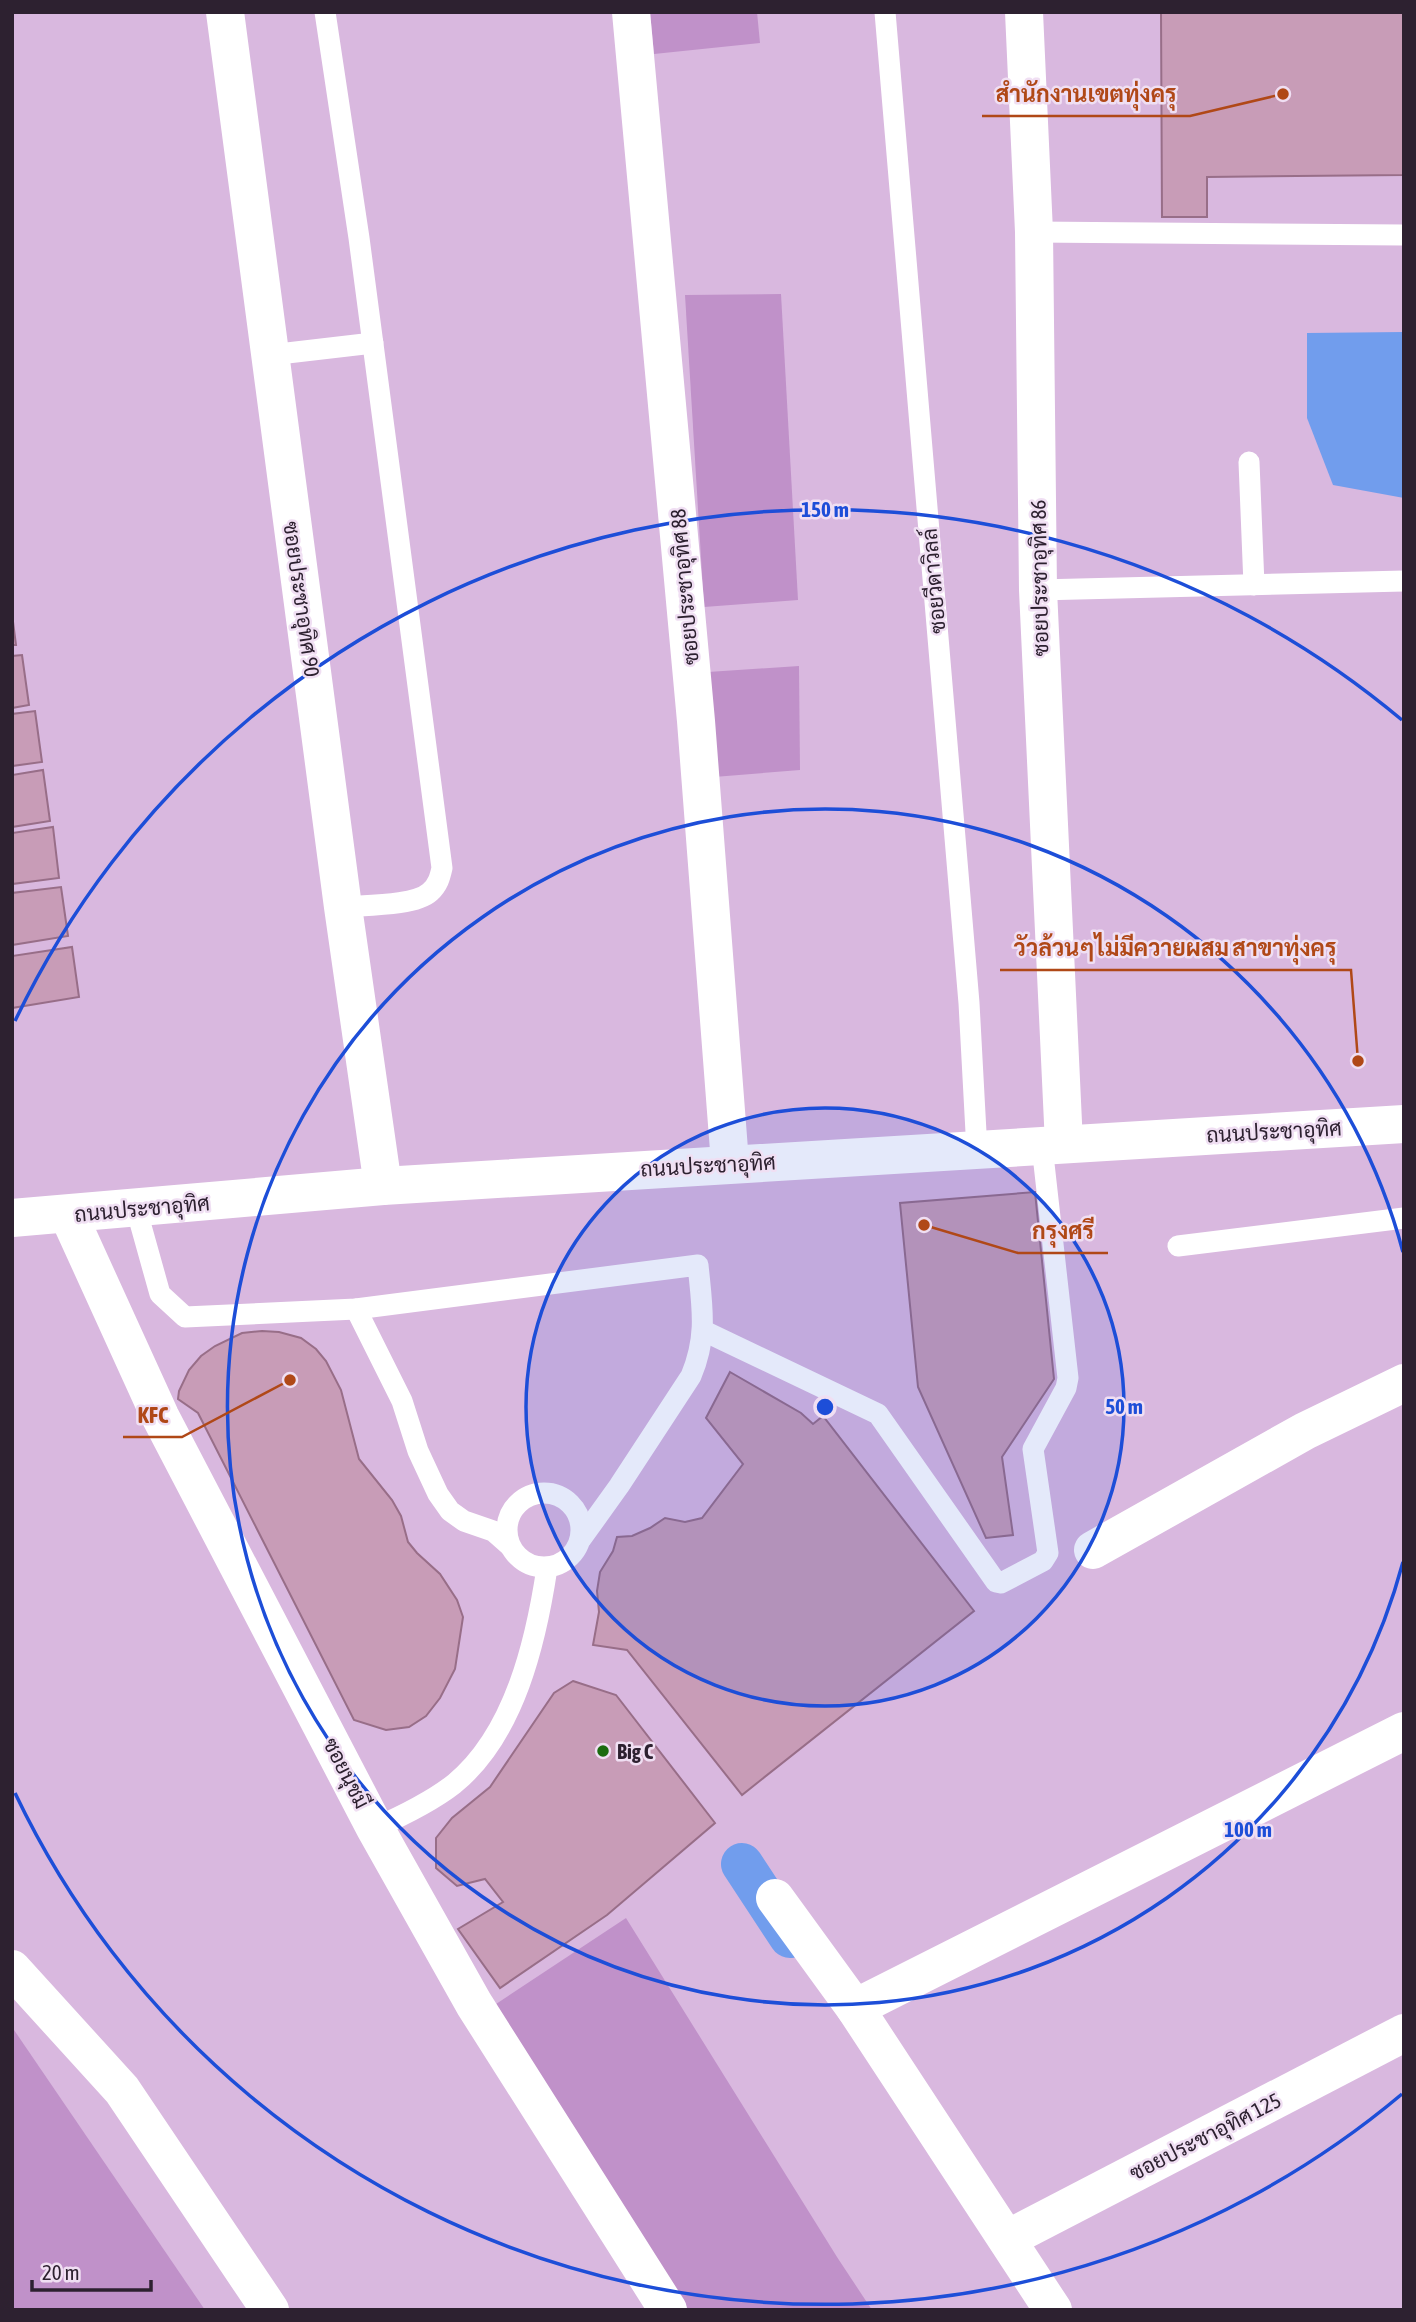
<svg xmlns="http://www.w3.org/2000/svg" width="1416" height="2322" font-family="'Asap Condensed',Sarabun,sans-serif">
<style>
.green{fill:#c091c9}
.water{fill:#719ded}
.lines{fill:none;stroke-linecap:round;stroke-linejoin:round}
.canal{stroke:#719ded;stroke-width:42}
.building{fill:#c89cb7;stroke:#986e88;stroke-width:2}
.service{stroke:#fff;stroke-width:21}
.minor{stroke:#fff;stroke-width:38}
.tertiary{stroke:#fff;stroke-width:38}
.secondary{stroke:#fff;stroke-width:38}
.ring{fill:none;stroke:#1d4ed8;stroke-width:3.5}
.poi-dot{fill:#1b6b0f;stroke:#f0dff3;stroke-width:2.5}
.labels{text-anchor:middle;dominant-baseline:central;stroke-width:5;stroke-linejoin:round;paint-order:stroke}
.street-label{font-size:21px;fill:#2d2130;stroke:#f0dff3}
.poi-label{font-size:21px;font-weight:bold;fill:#2d2130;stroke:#f0dff3;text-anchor:start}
.centre{fill:#1d4ed8;stroke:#f0dff3;stroke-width:3.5}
.ring-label{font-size:21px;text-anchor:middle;font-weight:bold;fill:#1d4ed8;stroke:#f0dff3;stroke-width:5;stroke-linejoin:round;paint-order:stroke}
.leader{fill:none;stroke:#b04817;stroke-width:2.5}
.callout-dot{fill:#b04817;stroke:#f0dff3;stroke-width:2.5}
.callout-label{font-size:23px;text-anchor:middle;font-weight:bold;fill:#b04817;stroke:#f0dff3;stroke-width:5;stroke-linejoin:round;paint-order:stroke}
</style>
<rect width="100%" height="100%" fill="#d9b8df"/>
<g class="green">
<path d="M650,12H757L760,43L654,54Z"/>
<path d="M781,294L798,600L704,607L685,295Z"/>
<path d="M799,666L800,770L714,777L708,672Z"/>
<path d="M626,1918L837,2257L872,2310H688L490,2008Z"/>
<path d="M12,2027L205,2310H12Z"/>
</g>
<path class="water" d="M1404,332V498L1333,485L1307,418V333Z"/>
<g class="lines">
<path class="canal" d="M742,1864L790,1937"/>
</g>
<g class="building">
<path d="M1161,12H1404V175L1207,177V217H1162Z"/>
<path d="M12,614L16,645H12Z"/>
<path d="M22,655L29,705L12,708V656Z"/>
<path d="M35,711L42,762L12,766V714Z"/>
<path d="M43,770L50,821L12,827V775Z"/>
<path d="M53,827L59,878L12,884V833Z"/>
<path d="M61,887L68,936L12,945V893Z"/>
<path d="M72,947L79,997L12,1008V956Z"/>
<path d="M1035,1192L1054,1379L1002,1457L1013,1535L986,1538L918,1387L900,1203Z"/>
<path d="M262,1331L279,1332L301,1338L316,1349L326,1361L341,1390L359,1459L392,1500L401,1516L408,1542L417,1553L440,1574L457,1600L463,1617L455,1669L440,1698L426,1716L409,1727L386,1730L354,1720L198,1413L178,1399L179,1391L189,1370L201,1356L215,1346L242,1333Z"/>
<path d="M730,1372L801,1413L813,1424L823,1416L974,1611L742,1795L627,1650L593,1645L599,1612L597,1591L600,1572L613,1551L617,1537L632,1536L650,1528L665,1518L685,1522L702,1518L743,1464L706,1418Z"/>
<path d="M573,1681L616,1695L715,1823L607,1915L500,1988L458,1929L503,1902L485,1879L457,1886L436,1868V1838L452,1818L490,1787L554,1693Z"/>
</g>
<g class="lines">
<g class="service">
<path d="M325,12L359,238L442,868C440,877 438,885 430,892C415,906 365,905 343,907"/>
<path d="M885,12L969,1003L977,1151"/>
<path d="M1034,232L1404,235"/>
<path d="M270,355L373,343"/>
<path d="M1249,462L1254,585"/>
<path d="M1038,590L1404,581"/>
<path d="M136,1208L160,1294L185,1317L356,1309L698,1265C702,1306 708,1336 691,1376L619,1486L581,1539"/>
<path d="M1178,1246L1404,1218"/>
<path d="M356,1309L402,1401L418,1451L438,1494L450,1511L464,1521L493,1531L510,1546"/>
<path d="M704,1331L878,1414L996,1582L1001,1583L1043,1561L1048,1553L1033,1449L1066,1388L1068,1378L1042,1146"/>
<circle cx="544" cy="1530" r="37"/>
<path d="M375,1828C402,1816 431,1802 454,1784C515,1734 536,1641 547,1568"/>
</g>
<g class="minor">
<path d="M631,12L696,721L730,1163"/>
<path d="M1024,12L1034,232L1038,590L1064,1144"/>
<path d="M68,1214L160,1416L375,1828L474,2004L668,2310"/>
<path d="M1093,1550L1305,1431L1404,1383"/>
<path d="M775,1898L855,2008L1053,2310"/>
<path d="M12,1969L122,2090L270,2310"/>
<path d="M855,2008L1404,1731"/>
<path d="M1007,2239L1404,2033"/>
</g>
<path class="tertiary" d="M225,12L343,907L383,1186"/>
<path class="secondary" d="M12,1218L383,1186L1404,1124"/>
</g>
<circle cx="825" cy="1407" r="299" fill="#1d4ed8" fill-opacity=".12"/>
<g class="ring">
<circle cx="825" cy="1407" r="299"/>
<path d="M1403 1562A598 598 0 1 1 1403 1252"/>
<path d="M1402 2094A897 897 0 0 1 15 1793M15 1021A897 897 0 0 1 1402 720"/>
</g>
<circle class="poi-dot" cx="603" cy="1751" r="7"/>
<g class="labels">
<g class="street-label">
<text transform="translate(1039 578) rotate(-91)">ซอยประชาอุทิศ 86</text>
<text transform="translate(933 581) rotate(-95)">ซอยวีดาวิลล์</text>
<text transform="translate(684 587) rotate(-95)">ซอยประชาอุทิศ 88</text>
<text transform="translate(302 599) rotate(82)">ซอยประชาอุทิศ 90</text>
<text transform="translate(1274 1131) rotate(-3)">ถนนประชาอุทิศ</text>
<text transform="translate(708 1165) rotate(-3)">ถนนประชาอุทิศ</text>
<text transform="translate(142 1208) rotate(-5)">ถนนประชาอุทิศ</text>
<text transform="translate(347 1773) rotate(63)">ซอยนุชมี</text>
<text transform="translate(1205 2136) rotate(-27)">ซอยประชาอุทิศ 125</text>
</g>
<g class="poi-label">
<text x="617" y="1751">Big C</text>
</g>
</g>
<circle cx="825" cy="1407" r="10" class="centre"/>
<g class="ring-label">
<text x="825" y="517">150 m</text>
<text x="1124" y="1414">50 m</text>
<text x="1248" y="1837">100 m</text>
</g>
<path class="leader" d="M1283 94L1190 116H982M1358 1061L1351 970H1000M924 1225L1018 1253H1108M290 1380L182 1437H123"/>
<g class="callout-dot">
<circle cx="1283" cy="94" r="7"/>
<circle cx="1358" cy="1061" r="7"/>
<circle cx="924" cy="1225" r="7"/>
<circle cx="290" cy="1380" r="7"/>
</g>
<g class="callout-label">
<text x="1086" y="102">สำนักงานเขตทุ่งครุ</text>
<text x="1175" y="956">วัวล้วนๆไม่มีควายผสม สาขาทุ่งครุ</text>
<text x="1063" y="1239">กรุงศรี</text>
<text x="153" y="1423">KFC</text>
</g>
<rect width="1416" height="2322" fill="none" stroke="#2d2130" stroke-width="28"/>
<path d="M32 2280v10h119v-10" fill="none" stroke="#2d2130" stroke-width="3.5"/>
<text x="42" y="2280" font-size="21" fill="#2d2130" stroke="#f0dff3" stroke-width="5" paint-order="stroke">20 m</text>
</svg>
